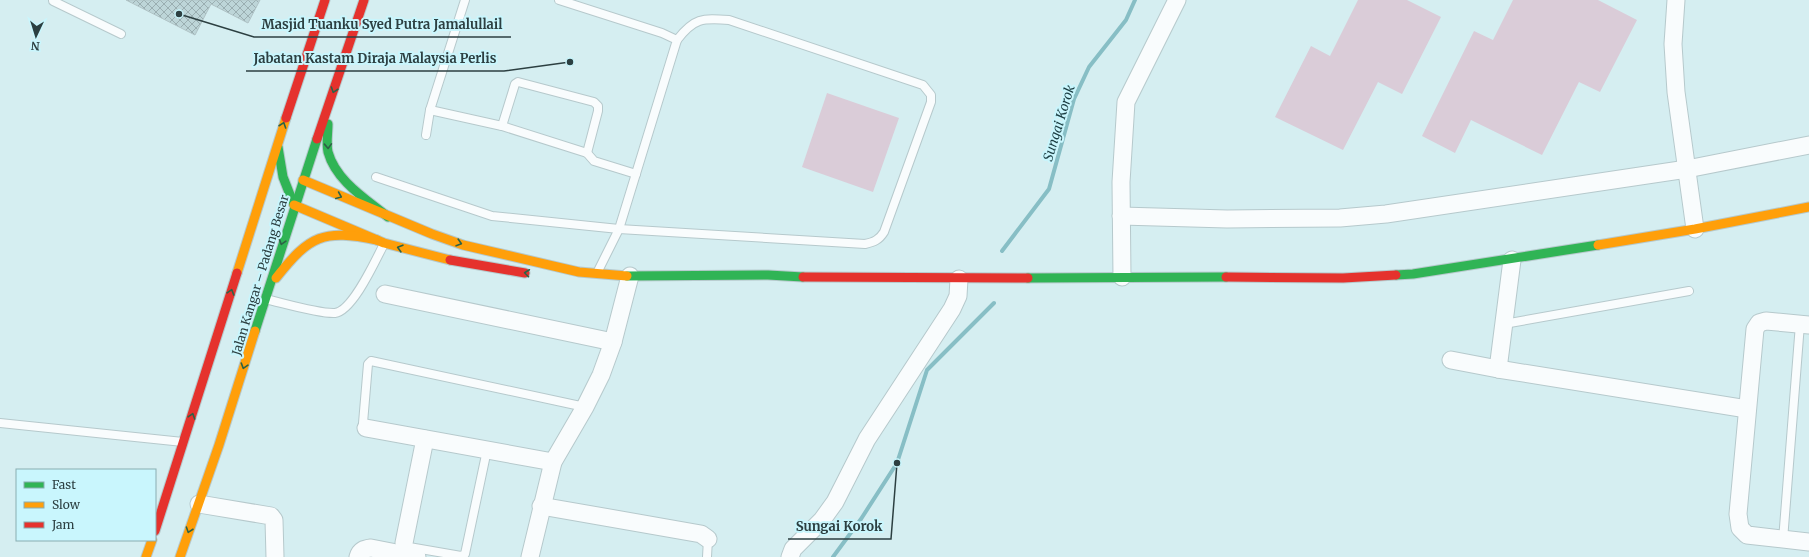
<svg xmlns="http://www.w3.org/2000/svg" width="1809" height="557" font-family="Merriweather,serif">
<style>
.pitch{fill:#daccd8}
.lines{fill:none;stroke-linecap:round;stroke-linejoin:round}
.stream{stroke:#87bec5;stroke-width:4}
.building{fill:url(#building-cross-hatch);stroke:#b0c3c6}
.lane-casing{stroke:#b6c9cc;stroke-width:10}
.street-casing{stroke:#b6c9cc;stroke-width:19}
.fast-casing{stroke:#b6c9cc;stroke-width:11}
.slow-casing{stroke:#b6c9cc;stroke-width:11}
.jam-casing{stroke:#b6c9cc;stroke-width:11}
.lane{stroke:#f9fcfd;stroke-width:8}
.street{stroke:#f9fcfd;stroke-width:17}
.fast{stroke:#30b455;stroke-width:9}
.slow{stroke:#ff9f0a;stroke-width:9}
.jam{stroke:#e5322d;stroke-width:9}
.oneway{stroke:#2d6247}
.labels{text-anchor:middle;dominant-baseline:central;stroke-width:4;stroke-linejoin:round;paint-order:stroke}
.street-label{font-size:12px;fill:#2c3f41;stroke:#c9f6fd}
.water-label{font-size:13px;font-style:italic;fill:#1a3c41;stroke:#c9f6fd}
.leader{fill:none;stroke:#2c3f41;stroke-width:1.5}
.callout-dot{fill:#2c3f41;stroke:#c9f6fd;stroke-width:1.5}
.callout-label{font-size:13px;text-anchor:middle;font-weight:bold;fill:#2c3f41;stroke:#c9f6fd;stroke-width:4;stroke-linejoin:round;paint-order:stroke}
</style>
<defs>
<pattern id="building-cross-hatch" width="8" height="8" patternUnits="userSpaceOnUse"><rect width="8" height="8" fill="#bdd5d8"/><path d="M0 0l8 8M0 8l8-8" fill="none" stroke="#9aaeb1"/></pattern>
</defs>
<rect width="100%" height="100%" fill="#d5eef1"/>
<g class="pitch">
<path d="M1358,0H1407L1441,17L1402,94L1378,82L1343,150L1275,117L1311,46L1330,56Z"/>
<path d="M1513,0H1598L1637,20L1600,92L1579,82L1542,155L1471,120L1455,153L1422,136L1474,31L1493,40Z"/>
<path d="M827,93L899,118L873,192L802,167Z"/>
</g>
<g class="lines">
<g class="stream">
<path d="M1002,251L1049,189L1074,99L1089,67L1126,20L1135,0"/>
<path d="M833,557L861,519L897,463L927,370L994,303"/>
</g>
</g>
<path class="building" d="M126,0H260L248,23L211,4L195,35Z"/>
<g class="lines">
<defs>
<g id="lane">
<path d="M53,0V1L121,34"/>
<path d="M559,0L662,33L677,40L619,229L598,271"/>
<path d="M430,110L502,126L587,153L594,161L636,174"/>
<path d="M502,126L515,84L518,82L594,102L598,106V111L587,153"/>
<path d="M426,135L430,110L465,0"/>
<path d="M376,177L492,216L619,229L865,244C874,242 879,240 884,232L931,102V95L923,85L729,20C702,18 694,18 677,40"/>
<path d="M265,299C283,303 319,314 335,313C353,311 376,259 384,244"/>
<path d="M1504,324L1689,291"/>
<path d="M0,423L183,442"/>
<path d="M366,428L363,423L368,364L371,361L585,407"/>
<path d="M1783,540L1800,324"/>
<path d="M404,543L409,547L461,556L465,554L487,450"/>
<path d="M707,557L708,539"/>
</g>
<g id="street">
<path d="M1676,0L1673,44L1676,92L1695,229"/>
<path d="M1121,216L1227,219L1340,218L1386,214L1687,169L1809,145"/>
<path d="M1122,277L1121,182L1126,102L1177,0"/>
<path d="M385,294L613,342"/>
<path d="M1809,325L1766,321L1759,323L1755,329L1738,514L1740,528L1747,535L1809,542"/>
<path d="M1451,360L1498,369L1747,409"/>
<path d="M1498,369L1512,260"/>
<path d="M366,428L553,462"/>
<path d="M199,504L271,516L274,520L275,557"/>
<path d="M541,506L701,534L708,539"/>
<path d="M404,543L425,439"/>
<path d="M358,557C360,550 364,549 371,548L417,557"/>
<path d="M530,557L553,462L585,407L601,375L613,342L630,276"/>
<path d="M790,557L793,549L822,520L835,502L867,439L952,309L958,296L959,279"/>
</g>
<g id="fast">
<path d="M328,124C328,133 326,143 328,152C336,181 366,199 388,217"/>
<path d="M278,147L283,177L294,205"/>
<path d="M1396,275L1413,274L1598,245"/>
<path d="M627,276L768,275L803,277"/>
<path d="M1028,278L1226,277"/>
<path d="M255,331L317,139"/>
</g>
<g id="slow">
<path d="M303,180L432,234L463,245L579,272L627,276"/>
<path d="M294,205L384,243L450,260"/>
<path d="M1598,245L1695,229L1809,207"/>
<path d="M237,273L286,118"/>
<path d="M276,278C310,235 323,229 377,240"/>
<path d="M146,557L152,540"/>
<path d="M180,557L219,445L255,331"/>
</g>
<g id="jam">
<path d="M286,118L325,0"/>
<path d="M317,139L364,0"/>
<path d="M450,260L525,273"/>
<path d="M803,277L1028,278"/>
<path d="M1226,277L1343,278L1396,275"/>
<path d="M155,531L237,273"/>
</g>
</defs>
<use href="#lane" class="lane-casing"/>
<use href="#street" class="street-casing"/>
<use href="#fast" class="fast-casing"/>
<use href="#slow" class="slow-casing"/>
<use href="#jam" class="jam-casing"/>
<use href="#lane" class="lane"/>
<use href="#street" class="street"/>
<use href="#fast" class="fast"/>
<use href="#slow" class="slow"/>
<use href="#jam" class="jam"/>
</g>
<defs><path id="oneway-chevron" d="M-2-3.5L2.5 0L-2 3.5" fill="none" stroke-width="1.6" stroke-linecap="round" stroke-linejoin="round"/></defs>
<g class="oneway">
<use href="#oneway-chevron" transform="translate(334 90) rotate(109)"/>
<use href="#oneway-chevron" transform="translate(283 125) rotate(-71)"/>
<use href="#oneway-chevron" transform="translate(328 146) rotate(88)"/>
<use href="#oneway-chevron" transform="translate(339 196) rotate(23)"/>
<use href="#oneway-chevron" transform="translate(282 242) rotate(107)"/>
<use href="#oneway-chevron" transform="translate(459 243) rotate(17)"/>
<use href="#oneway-chevron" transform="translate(400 248) rotate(-164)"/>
<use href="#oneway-chevron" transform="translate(527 273) rotate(-173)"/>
<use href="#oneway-chevron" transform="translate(231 292) rotate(-73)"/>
<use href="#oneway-chevron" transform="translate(244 366) rotate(107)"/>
<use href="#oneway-chevron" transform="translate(192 416) rotate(-72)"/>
<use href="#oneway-chevron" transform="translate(189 530) rotate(109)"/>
</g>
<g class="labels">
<g class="street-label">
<text transform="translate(260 275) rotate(-73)">Jalan Kangar – Padang Besar</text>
</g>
<g class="water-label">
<text transform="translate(1059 123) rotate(-73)">Sungai Korok</text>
</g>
</g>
<path class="leader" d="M179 14L254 37H511M570 62L504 71H246M897 463L891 539H788"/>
<g class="callout-dot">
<circle cx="179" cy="14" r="4"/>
<circle cx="570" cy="62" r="4"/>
<circle cx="897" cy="463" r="4"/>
</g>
<g class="callout-label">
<text x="382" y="29">Masjid Tuanku Syed Putra Jamalullail</text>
<text x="375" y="63">Jabatan Kastam Diraja Malaysia Perlis</text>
<text x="839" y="531">Sungai Korok</text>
</g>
<rect x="16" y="469" width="140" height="72" fill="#c9f6fd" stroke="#8aadb2"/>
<rect x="24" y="482" width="20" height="6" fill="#30b455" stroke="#8aadb2"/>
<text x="52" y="489" font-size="12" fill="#2c3f41">Fast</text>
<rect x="24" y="502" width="20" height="6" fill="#ff9f0a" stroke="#8aadb2"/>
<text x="52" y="509" font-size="12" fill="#2c3f41">Slow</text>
<rect x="24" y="522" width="20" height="6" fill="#e5322d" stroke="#8aadb2"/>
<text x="52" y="529" font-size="12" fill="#2c3f41">Jam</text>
<g transform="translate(36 36) rotate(184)" stroke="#c9f6fd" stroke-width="3" paint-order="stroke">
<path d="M0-3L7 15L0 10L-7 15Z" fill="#2c3f41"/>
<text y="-6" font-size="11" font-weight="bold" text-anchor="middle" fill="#2c3f41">N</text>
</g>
</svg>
